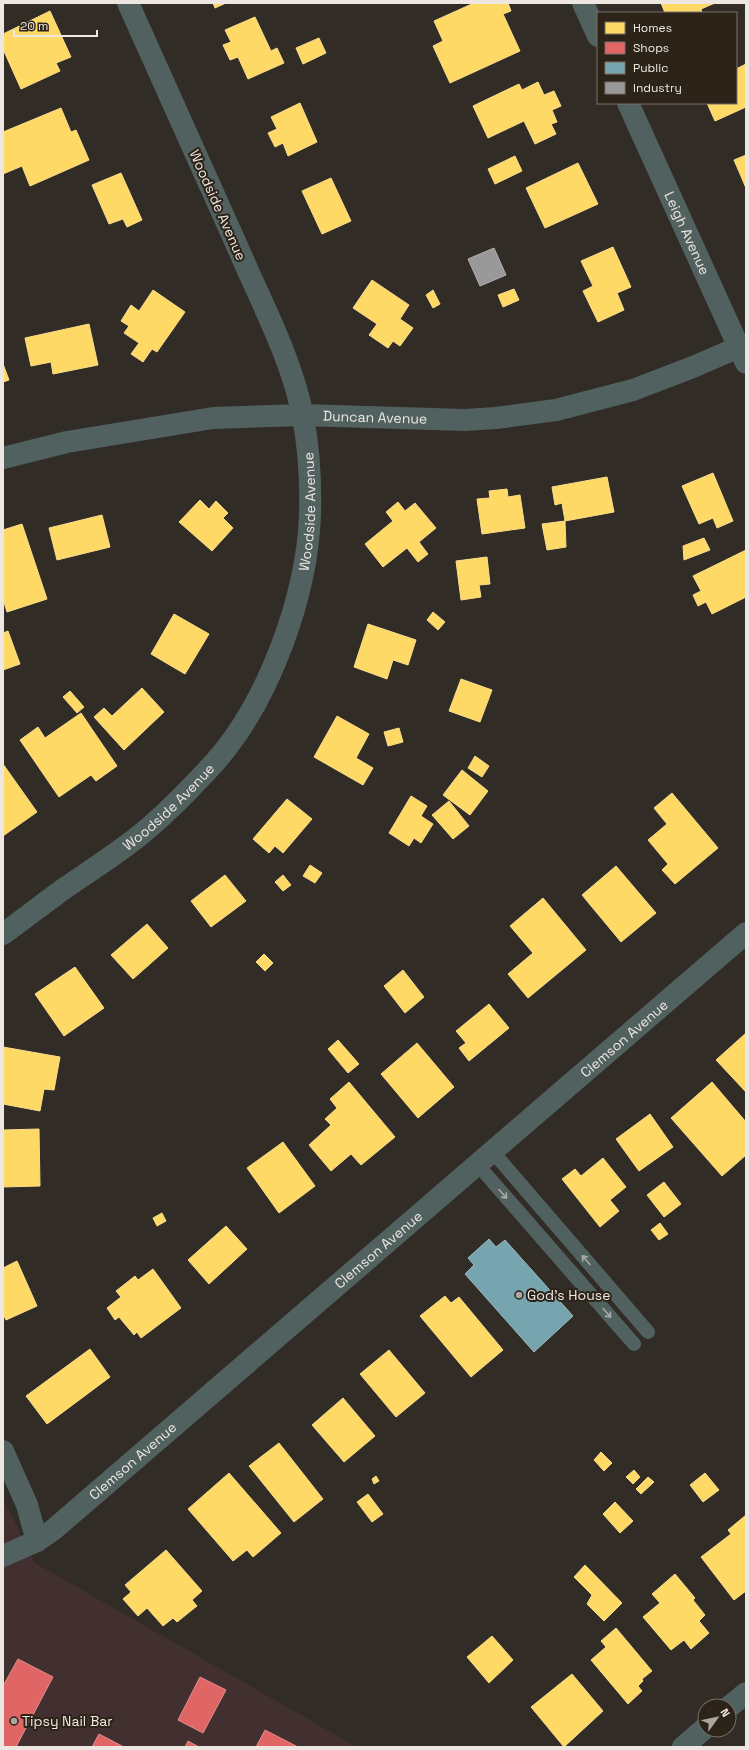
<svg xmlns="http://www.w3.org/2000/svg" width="749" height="1750" font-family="'Space Grotesk',sans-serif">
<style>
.commercial{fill:#422f30}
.homes{fill:#ffd966;stroke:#fadd8b}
.shops{fill:#e06666;stroke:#e48d8b}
.public{fill:#76a5af;stroke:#9ab9be}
.industry{fill:#999;stroke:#b2b0af}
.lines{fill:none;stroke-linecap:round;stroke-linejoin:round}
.service{stroke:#51615f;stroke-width:14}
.minor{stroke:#51615f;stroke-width:22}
.oneway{stroke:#a7aba6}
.poi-dot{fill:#aca6a0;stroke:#2c2319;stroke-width:1.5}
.labels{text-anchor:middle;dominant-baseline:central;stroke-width:4;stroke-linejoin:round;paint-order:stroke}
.street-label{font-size:14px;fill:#eee7e1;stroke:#2c2319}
.poi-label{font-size:14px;fill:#eee7e1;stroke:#2c2319;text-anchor:start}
</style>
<rect width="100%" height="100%" fill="#322c26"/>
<path class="commercial" d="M3,1498L35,1563L357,1747H3Z"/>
<g class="homes">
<path d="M213,3H226L215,8Z"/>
<path d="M474,3H508L511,11L503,14L520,51L450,83L433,46L443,41L434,21Z"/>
<path d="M661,3H715L701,9L702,13H665Z"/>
<path d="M50,11L71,57L56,63L60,71L21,89L3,49V34Z"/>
<path d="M255,17L271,51L277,48L284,63L248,79L238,57L230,60L223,45L231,42L225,30Z"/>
<path d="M319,38L326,53L303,64L296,48Z"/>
<path d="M746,64V107L715,121L707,103H736V69Z"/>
<path d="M538,82L544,95L554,91L561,106L552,110L557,122L551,124L556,134L535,144L524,121L488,138L473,106L519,84L522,90Z"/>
<path d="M300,103L317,142L288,156L283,143L275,147L268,133L277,129L271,117Z"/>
<path d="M61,108L71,132L76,130L89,160L30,186L22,166L3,174V132Z"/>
<path d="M746,155V188L734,160Z"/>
<path d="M515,156L522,171L495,184L488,169Z"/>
<path d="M578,163L598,204L545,228L526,188Z"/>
<path d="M121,173L142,220L127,227L123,219L109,224L92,185Z"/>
<path d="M331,178L351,221L322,234L302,191Z"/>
<path d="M613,247L631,287L617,293L624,310L598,322L583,291L593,286L581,261Z"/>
<path d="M372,280L409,305L400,319L413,328L400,346L393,341L388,348L369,335L377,324L353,308Z"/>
<path d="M514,289L519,300L503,307L498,295Z"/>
<path d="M153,290L185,312L157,352L152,349L143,362L131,354L139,343L124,333L129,326L121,321L131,305L139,311Z"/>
<path d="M433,290L440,304L433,308L426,295Z"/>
<path d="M89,324L98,365L53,374L51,362L31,366L25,338Z"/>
<path d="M3,364L9,380L3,382Z"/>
<path d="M713,473L733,521L717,528L713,518L699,524L682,486Z"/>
<path d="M607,477L614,512L565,521L562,503L555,505L552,487Z"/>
<path d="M507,489L508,497L520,495L525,528L482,534L477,499L490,498L489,491Z"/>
<path d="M200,500L209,509L216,501L228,513L223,518L233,528L212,551L179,522Z"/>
<path d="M398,502L405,511L415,503L436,528L419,542L428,554L418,562L407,548L383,567L365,544L393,521L386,512Z"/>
<path d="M102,515L110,547L57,560L49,528Z"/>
<path d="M565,521L566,547L547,550L542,524Z"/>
<path d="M22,524L47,599L7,612L3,599V530Z"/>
<path d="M704,538L710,550L684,560L683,546Z"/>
<path d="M746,550V597L712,614L706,602L698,606L693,595L701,591L693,576Z"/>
<path d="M487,557L490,584L479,585L481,597L461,600L456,561Z"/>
<path d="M433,612L445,622L438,630L427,620Z"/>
<path d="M174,614L209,634L185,674L151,654Z"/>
<path d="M368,624L416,640L408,665L393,660L387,679L354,667Z"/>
<path d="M8,631L20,664L3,670V633Z"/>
<path d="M461,679L492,690L480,722L449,711Z"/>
<path d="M142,688L164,712L124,750L94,717L104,708L112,716Z"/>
<path d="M70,691L84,707L77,713L63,697Z"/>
<path d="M81,713L117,766L96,781L91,775L59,797L20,740L38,727L45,738Z"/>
<path d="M337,716L369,734L356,758L373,768L363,785L314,757Z"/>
<path d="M399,728L403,742L388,746L384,732Z"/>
<path d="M475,756L489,766L482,777L468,768Z"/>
<path d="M3,764L37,812L3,836Z"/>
<path d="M462,770L488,791L470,815L443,795Z"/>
<path d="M672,793L718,848L675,884L662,870L668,864L648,840L667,824L654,808Z"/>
<path d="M411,796L427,806L421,816L433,824L421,843L414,838L409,846L389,833Z"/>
<path d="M287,799L312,819L283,853L275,846L269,853L253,839Z"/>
<path d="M449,801L469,826L453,839L432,815Z"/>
<path d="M310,865L322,873L315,883L303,876Z"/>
<path d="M616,866L656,913L621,942L582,895Z"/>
<path d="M225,875L246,901L211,927L191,901Z"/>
<path d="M283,875L291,885L283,891L275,882Z"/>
<path d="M543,898L586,950L528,998L508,974L533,953L510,926Z"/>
<path d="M147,924L168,948L133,979L111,955Z"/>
<path d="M264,954L273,963L265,971L256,962Z"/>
<path d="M75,967L104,1008L64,1036L35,994Z"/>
<path d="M403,970L424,997L405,1013L384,986Z"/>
<path d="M489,1004L509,1028L469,1061L459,1048L466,1043L456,1031Z"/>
<path d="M746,1033V1090L745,1091L716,1060Z"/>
<path d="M338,1040L359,1064L348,1073L328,1049Z"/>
<path d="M417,1043L454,1087L418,1118L381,1074Z"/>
<path d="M3,1047L60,1057L54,1090L44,1089L40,1111L3,1104Z"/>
<path d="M349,1082L395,1137L361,1165L351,1154L331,1171L309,1145L331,1125L325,1119L337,1108L330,1099Z"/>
<path d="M712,1082L746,1122V1155L722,1176L671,1118Z"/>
<path d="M650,1114L673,1147L639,1171L616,1139Z"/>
<path d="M39,1129L40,1186L3,1187V1130Z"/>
<path d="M283,1142L315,1186L279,1213L247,1168Z"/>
<path d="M603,1158L626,1187L610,1200L619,1211L600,1227L562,1179L575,1169L581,1176Z"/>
<path d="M664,1182L681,1204L664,1217L647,1195Z"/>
<path d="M162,1213L166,1221L157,1226L153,1218Z"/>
<path d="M660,1223L668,1234L659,1240L651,1230Z"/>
<path d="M226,1226L247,1249L209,1284L188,1260Z"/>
<path d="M17,1261L37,1306L6,1320L3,1314V1268Z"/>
<path d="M153,1269L181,1308L141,1338L137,1332L134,1335L119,1317L115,1320L107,1308L121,1297L116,1291L135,1276L138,1280Z"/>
<path d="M445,1296L451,1303L459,1297L503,1350L471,1377L420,1316Z"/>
<path d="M90,1349L110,1377L47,1424L26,1396Z"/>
<path d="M389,1350L425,1393L396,1417L360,1374Z"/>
<path d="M343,1398L375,1436L344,1462L312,1425Z"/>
<path d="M279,1443L323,1499L294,1522L249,1466Z"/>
<path d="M601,1452L612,1463L604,1471L594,1460Z"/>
<path d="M634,1470L640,1477L633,1484L626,1477Z"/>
<path d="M229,1473L281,1533L253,1557L247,1550L233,1561L188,1509Z"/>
<path d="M705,1473L719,1490L703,1502L690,1485Z"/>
<path d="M376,1476L379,1481L374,1484L372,1479Z"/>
<path d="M648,1477L654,1482L641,1494L636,1489Z"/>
<path d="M368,1494L383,1514L372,1522L357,1502Z"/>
<path d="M615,1502L633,1521L620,1533L603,1514Z"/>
<path d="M746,1515V1591L734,1600L701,1557L731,1534L728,1530Z"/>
<path d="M166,1550L202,1591L192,1600L197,1606L177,1622L173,1618L163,1626L147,1608L138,1616L123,1599L131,1592L125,1585Z"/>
<path d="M585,1565L622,1603L604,1621L587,1604L592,1595L574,1577Z"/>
<path d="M675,1574L695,1598L693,1600L705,1615L699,1621L709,1633L691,1649L684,1640L671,1650L643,1617L660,1603L652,1594Z"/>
<path d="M616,1628L652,1671L642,1679L643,1681L638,1686L642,1691L628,1704L591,1660L606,1647L601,1641Z"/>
<path d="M492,1636L513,1660L489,1683L467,1657Z"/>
<path d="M572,1674L603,1711L564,1747L531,1707Z"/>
</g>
<g class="shops">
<path d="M18,1659L53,1677L16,1747H3V1686Z"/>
<path d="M200,1677L226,1690L203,1733L178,1720Z"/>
<path d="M265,1730L298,1747H256Z"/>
<path d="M99,1734L124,1747H92Z"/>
<path d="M188,1741L199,1747H185Z"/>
</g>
<path class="public" d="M489,1239L496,1247L505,1240L573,1316L534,1352L465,1274L474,1265L468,1258Z"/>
<path class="industry" d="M494,248L506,275L480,286L468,259Z"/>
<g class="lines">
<g class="service">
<path d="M493,1152L648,1332"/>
<path d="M478,1165L634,1344"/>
</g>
<g class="minor">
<path d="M583,3L598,36"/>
<path id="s1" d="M628,103L746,363"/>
<path id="s2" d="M3,458L67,442L213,418L302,415L465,420L496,418L556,410L633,390L693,367L739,347"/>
<path id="s3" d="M3,934C24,919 44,903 65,888C91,870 120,852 145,831C170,810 193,786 215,762C269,701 307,596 310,515C311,482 309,449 303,417C292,359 261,302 238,248C201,167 165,85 128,3"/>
<path d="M3,1451L27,1505L37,1541"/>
<path id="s4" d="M3,1556L37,1541L53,1530C283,1330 516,1133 746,933"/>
<path d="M729,1707L746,1693"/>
<path d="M683,1747L705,1728"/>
</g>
</g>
<defs><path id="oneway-shaft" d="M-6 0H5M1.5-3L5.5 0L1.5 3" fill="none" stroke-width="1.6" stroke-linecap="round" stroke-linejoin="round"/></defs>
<g class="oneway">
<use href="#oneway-shaft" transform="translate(503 1194) rotate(49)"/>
<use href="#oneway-shaft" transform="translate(586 1260) rotate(-131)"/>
<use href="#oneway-shaft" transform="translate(607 1313) rotate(49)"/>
</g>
<g class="poi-dot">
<circle cx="519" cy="1295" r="4"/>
<circle cx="14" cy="1721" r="4"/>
</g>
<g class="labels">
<g class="street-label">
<text transform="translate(218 205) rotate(66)">Woodside Avenue</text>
<text stroke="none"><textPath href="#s1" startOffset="143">Leigh Avenue</textPath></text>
<text stroke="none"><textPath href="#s2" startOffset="376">Duncan Avenue</textPath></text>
<text stroke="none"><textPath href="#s3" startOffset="546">Woodside Avenue</textPath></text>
<text stroke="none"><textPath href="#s3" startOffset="209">Woodside Avenue</textPath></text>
<text stroke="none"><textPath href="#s4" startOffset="810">Clemson Avenue</textPath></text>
<text stroke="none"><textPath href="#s4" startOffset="486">Clemson Avenue</textPath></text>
<text stroke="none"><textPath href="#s4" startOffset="162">Clemson Avenue</textPath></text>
</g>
<g class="poi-label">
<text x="527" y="1295">God's House</text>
<text x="22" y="1721">Tipsy Nail Bar</text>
</g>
</g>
<rect width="749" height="1750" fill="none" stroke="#eee7e1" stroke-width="8"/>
<rect x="597" y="12" width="140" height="92" fill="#2c2319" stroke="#7a7169"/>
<rect x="605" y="22" width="20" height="12" fill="#ffd966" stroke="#7a7169"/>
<text x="633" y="32" font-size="12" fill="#eee7e1">Homes</text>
<rect x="605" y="42" width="20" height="12" fill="#e06666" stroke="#7a7169"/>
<text x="633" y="52" font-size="12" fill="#eee7e1">Shops</text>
<rect x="605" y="62" width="20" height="12" fill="#76a5af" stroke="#7a7169"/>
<text x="633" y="72" font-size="12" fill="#eee7e1">Public</text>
<rect x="605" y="82" width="20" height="12" fill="#999999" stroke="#7a7169"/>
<text x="633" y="92" font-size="12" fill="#eee7e1">Industry</text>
<g transform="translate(717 1718) rotate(57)"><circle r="19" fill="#2c2319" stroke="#7a7169"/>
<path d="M0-3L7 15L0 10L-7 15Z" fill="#aca6a0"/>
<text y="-6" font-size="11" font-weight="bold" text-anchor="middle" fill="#eee7e1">N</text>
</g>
<path d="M14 30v6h83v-6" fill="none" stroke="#eee7e1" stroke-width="2"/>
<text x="20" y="30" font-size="12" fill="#eee7e1" stroke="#2c2319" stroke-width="3" paint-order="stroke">20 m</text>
</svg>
